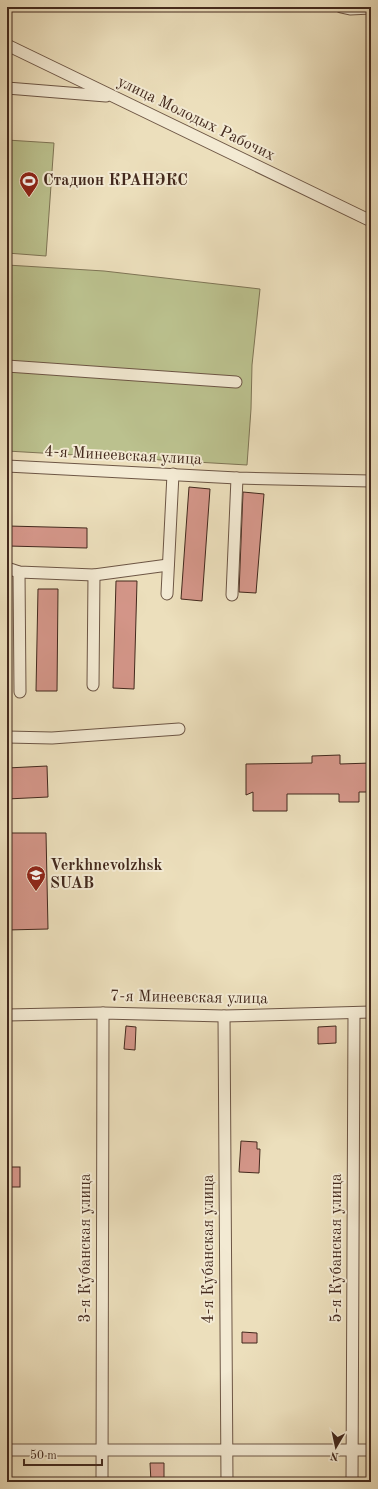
<svg xmlns="http://www.w3.org/2000/svg" width="378" height="1489" font-family="'Old Standard TT',serif">
<style>
.green{fill:#bbc18e;stroke:#7f7556}
.building{fill:#d49689;stroke:#43291d}
.lines{fill:none;stroke-linecap:round;stroke-linejoin:round}
.minor-casing{stroke:#6d5645;stroke-width:13}
.minor{stroke:#f3ead3;stroke-width:11}
.labels{text-anchor:middle;dominant-baseline:central;stroke-width:4;stroke-linejoin:round;paint-order:stroke}
.street-label{font-size:16px;fill:#43291d;stroke:#f3ead3}
.poi-label{font-size:16px;font-weight:bold;fill:#43291d;stroke:#f3ead3;text-anchor:start}
</style>
<rect width="100%" height="100%" fill="#ecdfbc"/>
<filter id="stains"><feTurbulence type="fractalNoise" baseFrequency=".005" numOctaves="4"/><feColorMatrix values="0 0 0 0 .2 0 0 0 0 .09 0 0 0 0 .02 0 0 0 .5 -.17"/></filter>
<radialGradient id="worn" r=".72"><stop offset=".6" stop-color="#630" stop-opacity="0"/><stop offset="1" stop-color="#630" stop-opacity=".3"/></radialGradient>
<g class="green">
<path d="M7,140L54,143L46,256L7,253Z"/>
<path d="M7,265L104,271L260,289L252,365L251,409L247,465L7,451Z"/>
</g>
<g class="building">
<path d="M189,487L210,489L202,601L181,599Z"/>
<path d="M243,492L264,494L256,593L239,592Z"/>
<path d="M8,526L87,528V548L8,546Z"/>
<path d="M116,581H137L134,689L113,688Z"/>
<path d="M38,589H58L57,691H36Z"/>
<path d="M340,755V764L371,763V792H359V802H339V794H287V811H253V792L246,795V764L312,763V756Z"/>
<path d="M47,766L48,797L7,799V768Z"/>
<path d="M7,833H46L48,929L7,930Z"/>
<path d="M126,1026L136,1027L135,1050L124,1049Z"/>
<path d="M336,1026V1043L318,1044V1027Z"/>
<path d="M241,1141L257,1142V1149H260L259,1173L239,1172Z"/>
<rect x="7" y="1167" width="13" height="20"/>
<path d="M242,1332L257,1333V1343H242Z"/>
<path d="M150,1463H164V1481L151,1482Z"/>
</g>
<g class="lines">
<defs>
<g id="minor">
<path d="M341,7L350,9L371,8"/>
<path d="M7,45L371,221"/>
<path d="M7,88L106,96"/>
<path d="M7,366L236,382"/>
<path d="M7,466L237,478L371,481"/>
<path d="M7,568L19,572L94,575L168,565"/>
<path d="M19,572L20,692"/>
<path d="M167,594L173,474"/>
<path d="M232,595L237,478"/>
<path d="M93,685L94,575"/>
<path d="M7,737L52,738L179,729"/>
<path d="M7,1015L103,1013L224,1016L371,1012"/>
<path d="M224,1016L227,1482"/>
<path d="M7,1450H371"/>
<path d="M102,1482L103,1013"/>
<path d="M352,1482L354,1013"/>
</g>
</defs>
<use href="#minor" class="minor-casing"/>
<use href="#minor" class="minor"/>
</g>
<defs>
<symbol id="stadium-pin" viewBox="-11 -11 22 30"><path d="M0 17L-7.5 6A9.5 9.5 0 1 1 7.5 6Z" fill="#8f2418" stroke="#f3ead3"/><path d="M0-5a6.5 5 0 1 0 0 10a6.5 5 0 1 0 0-10ZM-3.5-1.8h7v3.6h-7Z" fill="#fff"/></symbol>
<symbol id="university-pin" viewBox="-11 -11 22 30"><path d="M0 17L-7.5 6A9.5 9.5 0 1 1 7.5 6Z" fill="#8f2418" stroke="#f3ead3"/><path d="M0-5L7-2L0 1L-7-2ZM-4 1L0 2.5L4 1V4Q0 6-4 4Z" fill="#fff"/></symbol>
</defs>
<g fill-rule="evenodd">
<use href="#stadium-pin" x="18" y="170" width="22" height="30"/>
<use href="#university-pin" x="25" y="864" width="22" height="30"/>
</g>
<g class="labels">
<g class="street-label">
<text transform="translate(196 119) rotate(26)">улица Молодых Рабочих</text>
<text transform="translate(123 456) rotate(3)">4-я Минеевская улица</text>
<text transform="translate(189 998) rotate(1)">7-я Минеевская улица</text>
<text transform="translate(86 1248) rotate(-90)">3-я Кубанская улица</text>
<text transform="translate(337 1248) rotate(-90)">5-я Кубанская улица</text>
<text transform="translate(209 1249) rotate(-90)">4-я Кубанская улица</text>
</g>
<g class="poi-label">
<text x="43" y="181">Стадион КРАНЭКС</text>
<text x="50" y="866">Verkhnevolzhsk<tspan x="50" dy="18">SUAB</tspan></text>
</g>
</g>
<rect width="378" height="1489" fill="none" stroke="#ecdfbc" stroke-width="24"/>
<rect x="8" y="8" width="362" height="1473" fill="none" stroke="#43291d" stroke-width="2"/>
<rect x="12" y="12" width="354" height="1465" fill="none" stroke="#43291d"/>
<g transform="translate(336 1447) rotate(189)" stroke="#f3ead3" stroke-width="3" paint-order="stroke">
<path d="M0-3L7 15L0 10L-7 15Z" fill="#43291d"/>
<text y="-6" font-size="11" font-weight="bold" text-anchor="middle" fill="#43291d">N</text>
</g>
<path d="M24 1459v6h78v-6" fill="none" stroke="#43291d" stroke-width="2"/>
<text x="30" y="1459" font-size="12" fill="#43291d" stroke="#f3ead3" stroke-width="3" paint-order="stroke">50 m</text>
<rect width="100%" height="100%" filter="url(#stains)"/>
<rect width="100%" height="100%" fill="url(#worn)"/>
</svg>
